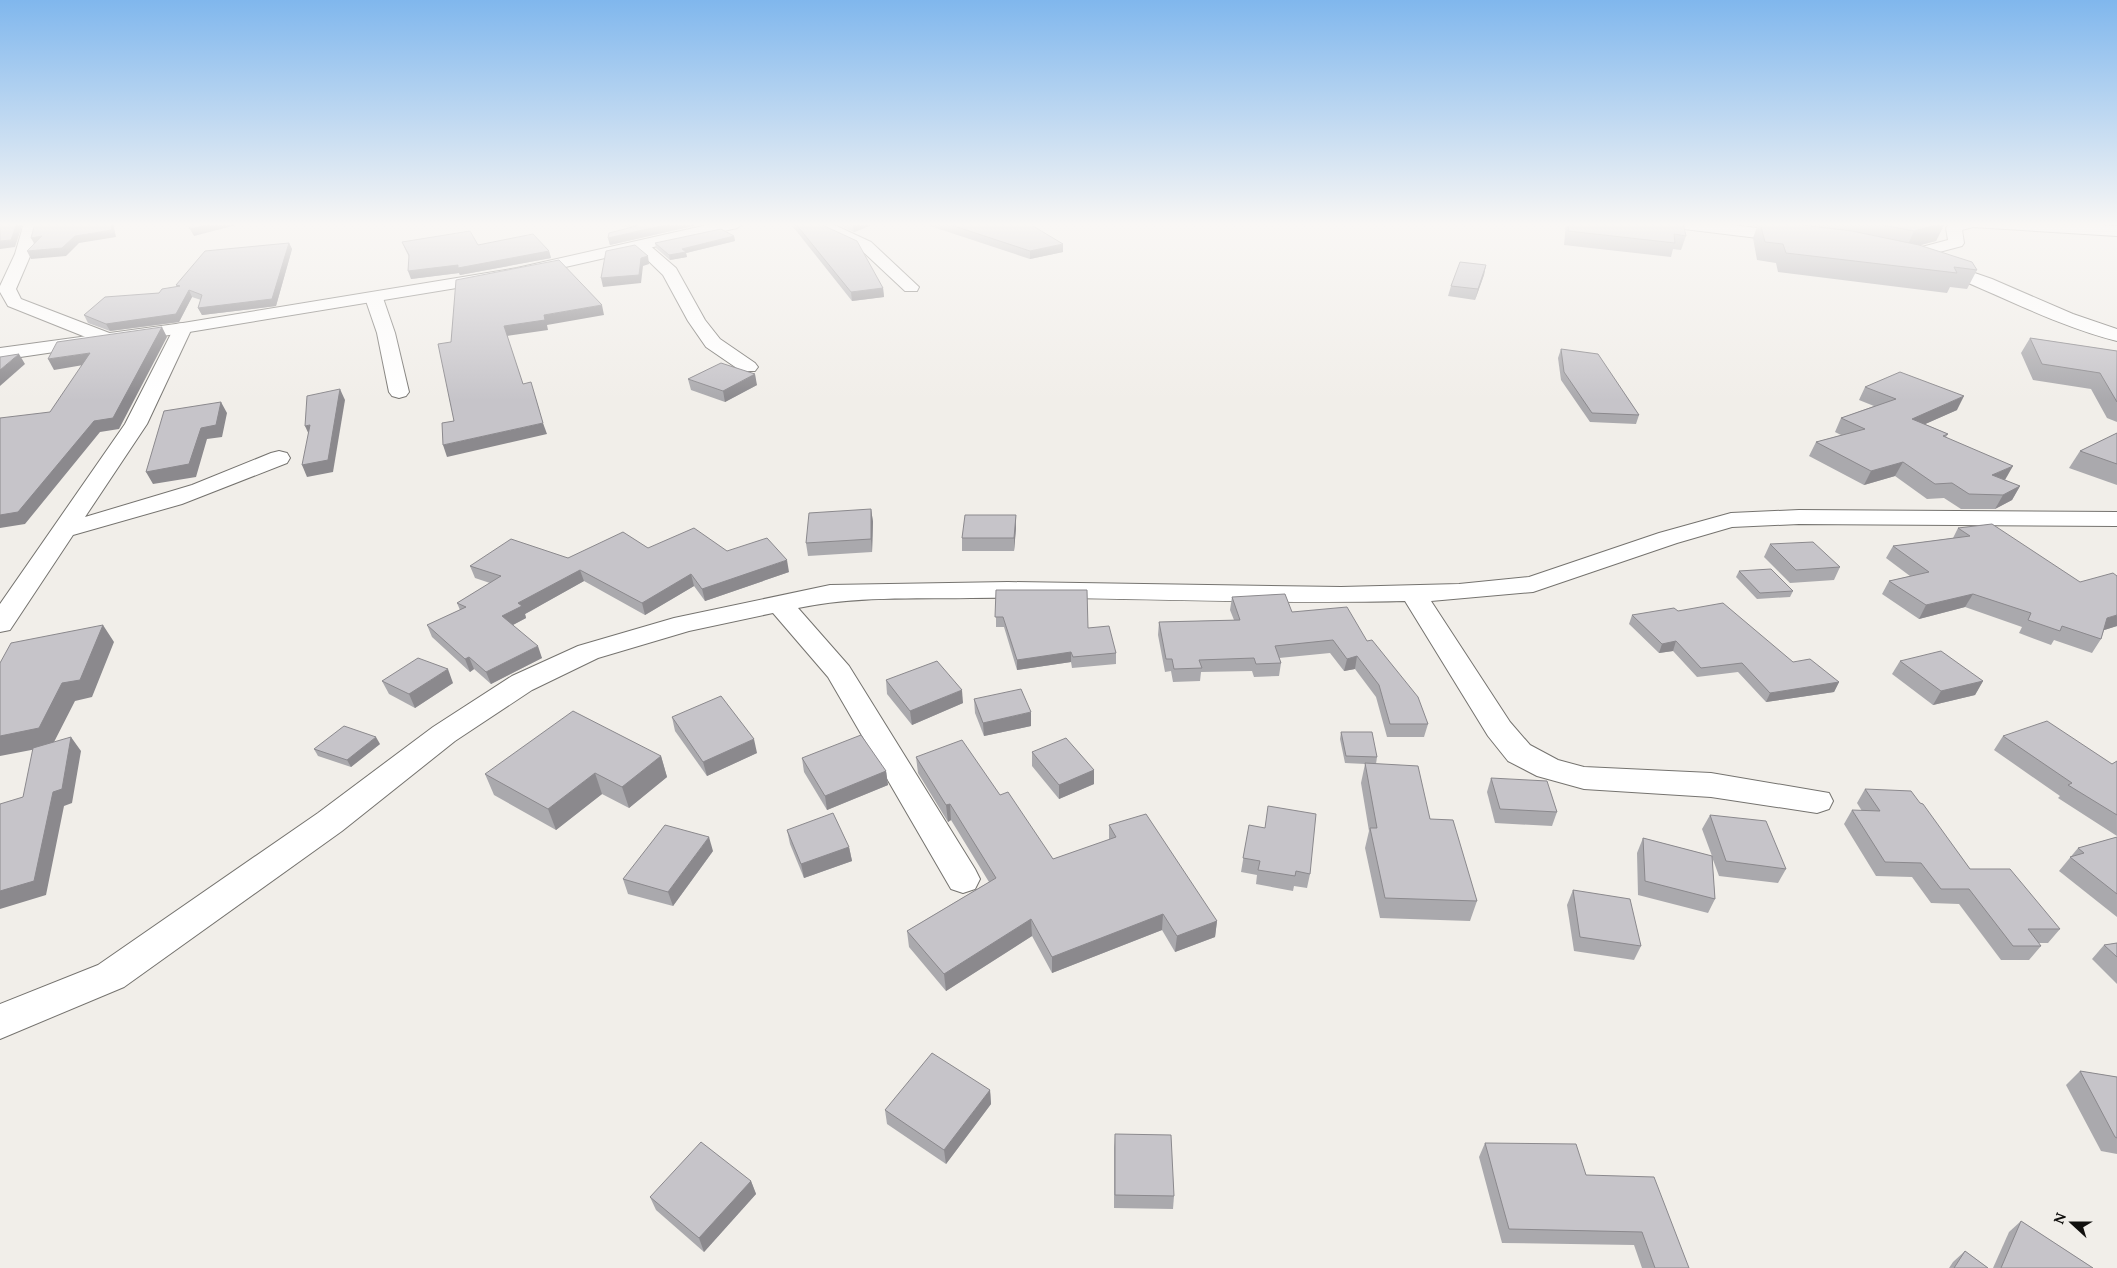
<svg xmlns="http://www.w3.org/2000/svg" width="2117" height="1268" font-family="Lora,serif">
<style>
.lines{fill:none;stroke-linecap:round;stroke-linejoin:round}
.street-casing{stroke:#75736f;stroke-width:2}
.primary-casing{stroke:#75736f;stroke-width:2}
.street{fill:#fff;fill-rule:evenodd}
.primary{fill:#fff;fill-rule:evenodd}
.wall{fill:#aaa9ad}
.shaded-wall{fill:#8b898d}
.building{fill:#c6c4c9;stroke:#8b898d}
</style>
<rect width="100%" height="100%" fill="#f1eee9"/>
<g class="lines">
<defs>
<g id="street">
<path d="M24,223H39L31,254L16,289L21,299L112,334L114,338L112,342H98L8,306L0,292V286L15,254Z"/>
<path d="M810,223H830L871,242L919,287L917,291H905L859,248L812,226Z"/>
<path d="M1669,223H1715L1791,232L1799,237L1791,242L1676,228Z"/>
<path d="M1951,223H2058L2117,226V236L1973,227L1962,230L1964,243L1962,246L1909,260L1901,255L1903,252L1948,240L1946,228Z"/>
<path d="M641,241L647,243L676,268L705,320L720,339L755,363L758,367L755,371H741L706,347L688,321L663,275L633,246Z"/>
<path d="M1937,260L1992,279L2073,314L2117,329V341C2053,325 1993,291 1931,268L1929,265Z"/>
<path d="M374,293L380,294L383,298L395,333L409,392L406,396L399,398L392,396L389,392L377,333L365,298L368,294Z"/>
<path d="M183,323L189,324L192,328L147,424L85,517L192,485L271,453L279,451L287,453L290,458L287,463L182,504L73,535L10,630L0,632V604L125,424L174,328L177,324Z"/>
<path d="M1799,510L2117,512V526L1799,524L1732,527L1677,543L1533,592L1431,601L1510,722L1530,745L1558,760L1584,767L1711,773L1829,793L1833,801L1829,809L1817,813L1711,797L1584,789L1537,776L1508,761L1488,736L1405,601C1260,605 1115,596 971,598C913,599 854,596 798,608L849,666L975,869L980,879L975,889L963,893L951,889L828,677L773,613L689,631L598,658L532,690L455,741L342,831L124,987L0,1039V1004L98,965L318,813L433,727L512,676L578,646L674,618L830,585L1008,582L1341,587L1459,584L1529,577L1659,533L1731,513Z"/>
</g>
<path id="primary" d="M716,223H744L737,228L517,278L183,333L0,360V348L183,323L517,268Z"/>
</defs>
<use href="#street" class="street-casing"/>
<use href="#primary" class="primary-casing"/>
<use href="#street" class="street"/>
<use href="#primary" class="primary"/>
</g>
<g class="wall">
<path d="M616,223H706L610,245L608,238L628,228Z"/>
<path d="M790,223H818L883,288L884,297L852,301Z"/>
<path d="M835,223H877L854,232Z"/>
<path d="M921,223H1028L1063,252L1030,259Z"/>
<path d="M1566,223H1683L1686,236L1681,250L1673,249L1671,257L1564,245Z"/>
<path d="M1750,223H1945L1936,241L1920,245L1977,270L1967,289L1950,287L1947,293L1778,272L1776,263L1757,260L1753,238L1757,227L1750,226Z"/>
<path d="M734,236L735,241L686,253L687,257L670,260L656,248L655,243Z"/>
<path d="M402,242L478,245L549,251L551,258L460,275L459,273L411,279L409,257L405,249Z"/>
<path d="M289,243L292,249L276,306L202,315L198,308L201,300L192,297L179,322L110,331L88,323L84,315L159,293L177,287L176,285Z"/>
<path d="M1486,265L1484,275L1475,300L1448,296L1451,286Z"/>
<path d="M2030,338L2117,351V422L2107,418L2091,389L2033,380L2021,353Z"/>
<path d="M1561,349L1639,415L1636,424L1590,422L1561,380L1558,358Z"/>
<path d="M688,379L757,385L725,402L691,390Z"/>
<path d="M1865,387L1957,410L1925,424L1948,434L1946,437L2005,480L2020,486L2012,500L1995,509H1961L1944,498L1927,499L1895,476L1864,485L1809,456L1816,442L1841,435L1835,432L1841,418L1874,406L1859,400Z"/>
<path d="M2117,433V485L2069,468L2080,451Z"/>
<path d="M871,509L873,522L872,552L808,556L806,543Z"/>
<path d="M1016,515V528L1014,551H962V538Z"/>
<path d="M1958,528L2117,626L2104,630L2101,639L2092,653L2054,640L2051,645L2019,633L2022,627L1965,607L1919,619L1882,594L1889,581L1910,576L1886,558L1893,546L1953,538Z"/>
<path d="M1770,544L1840,567L1834,580L1790,583L1764,557Z"/>
<path d="M648,548L727,551L789,572L705,601L694,586L645,615L584,581L525,614L526,618L513,625L542,658L491,684L474,669L470,672L432,637L427,625L460,610L457,603L490,583L475,578L470,566L568,558Z"/>
<path d="M1739,571L1793,591L1790,597L1757,599L1736,577Z"/>
<path d="M996,590L1088,628L1116,653V664L1072,668L1071,662L1017,670L1004,627H996Z"/>
<path d="M1232,597L1292,612L1367,641L1428,724L1424,737H1387L1376,697L1355,669L1344,671L1330,653L1279,658L1281,663L1279,676L1254,677L1252,671L1201,672L1200,681L1173,682L1171,671L1165,672L1158,635L1159,622L1234,620L1230,610Z"/>
<path d="M1678,611L1793,662L1839,682L1834,692L1766,702L1738,672L1697,677L1673,651L1659,653L1629,624L1632,615Z"/>
<path d="M1900,661L1983,681L1975,695L1933,705L1892,674Z"/>
<path d="M886,680L963,703L912,725L887,694Z"/>
<path d="M382,681L453,683L415,708L389,694Z"/>
<path d="M974,699L1031,726L984,736L975,713Z"/>
<path d="M672,717L757,753L707,776L675,731Z"/>
<path d="M1341,732L1377,757L1376,764L1430,819L1477,901L1470,921L1380,918L1365,848L1369,831L1361,783L1365,764L1345,763L1340,739Z"/>
<path d="M2003,736L2112,764L2117,761V836L2058,798L2060,796L1994,750Z"/>
<path d="M380,744L351,767L318,756L314,749Z"/>
<path d="M1032,752L1094,770V784L1059,799L1032,766Z"/>
<path d="M661,756L667,777L629,808L602,794L556,830L494,795L485,774Z"/>
<path d="M916,757L1000,795L1053,859L1109,840V825L1217,921L1215,937L1175,952L1162,930L1052,973L1032,936L946,991L909,947L907,931L989,882L951,820L948,822L918,773Z"/>
<path d="M802,758L886,771L888,785L827,810L804,772Z"/>
<path d="M1491,778L1557,812L1552,826L1495,823L1487,792Z"/>
<path d="M1865,789L1920,803L1970,869L2060,929L2048,943H2039L2041,946L2029,960H2001L1959,904L1931,903L1912,877L1876,876L1844,824L1852,810L1862,811L1857,803Z"/>
<path d="M1710,815L1786,869L1778,883L1719,876L1712,857L1715,899L1708,913L1638,895L1637,853L1643,838L1712,856L1702,829Z"/>
<path d="M1249,825L1310,874L1307,888L1294,886L1293,891L1256,884L1257,875L1241,872Z"/>
<path d="M787,830L849,847L852,861L804,878L790,844Z"/>
<path d="M2117,837V917L2059,871L2078,848Z"/>
<path d="M713,851L673,906L628,894L623,879Z"/>
<path d="M1573,890L1641,946L1634,960L1574,951L1567,905Z"/>
<path d="M2117,943V984L2092,959L2104,945Z"/>
<path d="M2080,1071L2117,1077V1154L2101,1151L2066,1085Z"/>
<path d="M990,1090L991,1104L946,1164L887,1124L885,1110Z"/>
<path d="M1115,1134L1174,1196L1173,1209L1114,1208V1148Z"/>
<path d="M1485,1143L1586,1175L1689,1268H1642L1634,1245L1502,1243L1479,1157Z"/>
<path d="M751,1181L756,1194L704,1252L656,1210L650,1197Z"/>
<path d="M2021,1221L2093,1268H1993L2009,1232Z"/>
<path d="M1965,1251L1988,1268H1949L1953,1262Z"/>
</g>
<g class="shaded-wall">
<path d="M17,223H23L15,247L0,249V241Z"/>
<path d="M111,223H113L116,237L79,243L66,256L31,259L27,251L75,236Z"/>
<path d="M212,223H244L194,236L190,229Z"/>
<path d="M674,223H706L610,245L608,238Z"/>
<path d="M855,223H877L854,232L853,224Z"/>
<path d="M1945,223L1936,241L1906,249L1914,231Z"/>
<path d="M42,236L35,245L31,238Z"/>
<path d="M734,236L735,241L686,253L687,257L670,260L669,255L682,249Z"/>
<path d="M289,243L292,249L276,306L202,315L198,308Z"/>
<path d="M1063,244V252L1030,259V251Z"/>
<path d="M549,251L551,258L460,275L459,273L411,279L408,271Z"/>
<path d="M648,256L649,264L643,266L641,283L603,287L601,278L641,258Z"/>
<path d="M1486,265L1484,275L1475,300L1478,289Z"/>
<path d="M883,288L884,297L852,301L851,292Z"/>
<path d="M189,290L192,297L179,322L110,331L106,324Z"/>
<path d="M602,305L604,315L547,325L548,330L507,336L504,326L544,315Z"/>
<path d="M162,327L167,337L119,429L100,432L25,524L0,528V515Z"/>
<path d="M90,353L95,363L54,370L48,359Z"/>
<path d="M19,354L25,364L0,386V370Z"/>
<path d="M755,374L757,385L725,402L723,391Z"/>
<path d="M340,389L345,400L333,472L307,477L302,465Z"/>
<path d="M1964,396L1957,410L1905,433L1912,419Z"/>
<path d="M221,402L227,413L222,437L207,439L196,477L153,484L146,472L201,428Z"/>
<path d="M543,423L547,434L447,457L443,445Z"/>
<path d="M310,425V437L305,426Z"/>
<path d="M1903,462L1895,476L1864,485L1871,471Z"/>
<path d="M2013,466L2005,480L1992,475Z"/>
<path d="M2020,486L2012,500L1995,509L2003,495Z"/>
<path d="M871,509L873,522L872,552L871,539Z"/>
<path d="M1016,515V528L1014,551V538Z"/>
<path d="M787,560L789,572L705,601L702,589Z"/>
<path d="M580,570L584,581L525,614L526,618L507,628L502,616L518,603Z"/>
<path d="M691,574L694,586L645,615L642,603Z"/>
<path d="M1973,594L1965,607L1919,619L1926,605Z"/>
<path d="M2117,615V626L2098,632L2107,618Z"/>
<path d="M103,625L114,642L92,697L75,701L52,746L0,756V736L62,683Z"/>
<path d="M1676,641L1673,651L1659,653L1662,644Z"/>
<path d="M538,646L542,658L491,684L486,672Z"/>
<path d="M1071,652V662L1017,670V660Z"/>
<path d="M1357,656L1355,669L1344,671L1347,659Z"/>
<path d="M469,657L474,669L470,672L465,659Z"/>
<path d="M448,669L453,683L415,708L409,694Z"/>
<path d="M1983,681L1975,695L1933,705L1941,691Z"/>
<path d="M1839,682L1834,692L1766,702L1770,693Z"/>
<path d="M962,690L963,703L912,725L910,711Z"/>
<path d="M1031,712V726L984,736L983,723Z"/>
<path d="M71,737L81,751L72,803L64,806L46,895L0,909V891L53,792Z"/>
<path d="M376,737L380,744L351,767L347,760Z"/>
<path d="M754,739L757,753L707,776L703,762Z"/>
<path d="M661,756L667,777L629,808L622,787Z"/>
<path d="M1094,770V784L1059,799V785Z"/>
<path d="M886,771L888,785L827,810L825,796Z"/>
<path d="M595,773L602,794L556,830L548,809Z"/>
<path d="M950,804L951,820L948,822L946,805Z"/>
<path d="M709,837L713,851L673,906L668,892Z"/>
<path d="M849,847L852,861L804,878L801,864Z"/>
<path d="M1163,914L1162,930L1052,973V957Z"/>
<path d="M1031,919L1032,936L946,991L944,974Z"/>
<path d="M1217,921L1215,937L1175,952L1177,936Z"/>
<path d="M990,1090L991,1104L946,1164L944,1150Z"/>
<path d="M751,1181L756,1194L704,1252L699,1238Z"/>
</g>
<g class="building">
<path d="M0,223H17L11,240L0,241Z"/>
<path d="M35,223H111L112,230L75,236L62,248L27,251L42,236L31,238Z"/>
<path d="M187,223H212L190,229Z"/>
<path d="M630,223H674L608,238L609,233L637,226Z"/>
<path d="M795,223H818L857,241L883,288L851,292Z"/>
<path d="M945,223H1028L1063,244L1030,251Z"/>
<path d="M1569,223H1683L1686,236L1674,234L1675,243L1568,231Z"/>
<path d="M1760,223H1785L1852,231L1919,245L1972,262L1977,270L1954,267L1957,273L1786,253L1783,244L1765,242Z"/>
<path d="M1872,223H1943L1914,231Z"/>
<path d="M721,229L734,236L682,249L686,252L669,255L655,243Z"/>
<path d="M470,231L478,245L533,234L549,251L458,268V265L408,271L409,255L402,242Z"/>
<path d="M289,243L272,299L198,308L202,295L189,290L176,314L106,324L84,315L105,297L159,293L162,289L180,286L176,285L205,251Z"/>
<path d="M635,245L648,256L641,258L639,275L601,278L606,251Z"/>
<path d="M559,260L602,305L544,315L545,320L504,326L523,384L531,382L543,423L443,445L442,423L454,421L438,344L451,342L456,280Z"/>
<path d="M1460,262L1486,265L1478,289L1451,286Z"/>
<path d="M162,327L113,418L94,421L18,512L0,515V418L50,412L90,353L48,359L57,342Z"/>
<path d="M2030,338L2117,351V402L2100,373L2042,364Z"/>
<path d="M1561,349L1598,354L1639,415L1592,413L1564,372Z"/>
<path d="M19,354L0,370V357Z"/>
<path d="M721,363L755,374L723,391L688,379Z"/>
<path d="M1900,372L1964,396L1912,419L1948,434L1943,436L2013,466L1992,475L2020,486L2003,495L1969,494L1952,483L1935,484L1903,462L1871,471L1816,442L1865,429L1841,418L1896,399L1865,387Z"/>
<path d="M340,389L328,460L302,465L310,425L305,426L307,396Z"/>
<path d="M221,402L216,425L201,428L189,464L146,472L164,411Z"/>
<path d="M2117,433V464L2080,451Z"/>
<path d="M871,509V539L806,543L809,513Z"/>
<path d="M965,515H1016L1014,538H962Z"/>
<path d="M1992,524L2080,582L2113,573L2117,576V615L2107,618L2101,639L2062,626L2060,631L2028,620L2031,613L1973,594L1926,605L1889,581L1929,572L1893,546L1970,536L1958,528Z"/>
<path d="M694,528L727,551L767,538L787,560L702,589L691,574L642,603L580,570L518,603L522,606L502,616L538,646L486,672L469,657L465,659L427,625L466,607L457,603L501,576L470,566L511,539L568,558L623,532L648,548Z"/>
<path d="M1813,542L1840,567L1796,570L1770,544Z"/>
<path d="M1771,569L1793,591L1760,593L1739,571Z"/>
<path d="M996,590H1087L1088,628L1109,626L1116,653L1073,657L1071,652L1017,660L1003,617H995Z"/>
<path d="M1285,594L1292,612L1347,607L1367,641L1372,640L1418,697L1428,724H1390L1379,685L1357,656L1347,659L1333,640L1275,646L1281,663L1256,664L1254,658L1199,660L1202,668L1174,669L1172,659H1166L1159,622L1240,620L1232,597Z"/>
<path d="M1723,603L1793,662L1810,659L1839,682L1770,693L1742,663L1701,668L1676,641L1662,644L1632,615L1674,608L1678,611Z"/>
<path d="M103,625L80,680L62,683L39,728L0,736V663L11,643Z"/>
<path d="M1941,651L1983,681L1941,691L1900,661Z"/>
<path d="M418,658L448,669L409,694L382,681Z"/>
<path d="M937,661L962,690L910,711L886,680Z"/>
<path d="M1021,689L1031,712L983,723L974,699Z"/>
<path d="M721,696L754,739L703,762L672,717Z"/>
<path d="M573,711L661,756L622,787L595,773L548,809L485,774Z"/>
<path d="M2047,721L2112,764L2117,761V815L2068,785L2072,783L2003,736Z"/>
<path d="M344,726L376,737L347,760L314,749Z"/>
<path d="M1341,732H1372L1377,757L1346,756Z"/>
<path d="M861,735L886,771L825,796L802,758Z"/>
<path d="M71,737L62,789L53,792L34,881L0,891V804L23,797L33,748Z"/>
<path d="M1066,738L1094,770L1059,785L1032,752Z"/>
<path d="M962,740L1000,795L1008,792L1053,859L1116,837L1109,825L1146,814L1217,921L1177,936L1163,914L1052,957L1031,919L944,974L907,931L996,878L950,804L946,805L916,757Z"/>
<path d="M1365,763L1418,766L1430,819L1453,820L1477,901L1385,898L1370,828H1377Z"/>
<path d="M1491,778L1547,781L1557,812L1500,809Z"/>
<path d="M1865,789L1911,791L1920,803L1923,804L1970,869H2010L2060,929H2028L2041,946H2013L1969,889H1941L1921,863L1885,862L1852,810L1880,811Z"/>
<path d="M1268,806L1316,814L1310,874L1296,871L1295,876L1258,870L1260,861L1243,858L1249,825L1265,828Z"/>
<path d="M833,813L849,847L801,864L787,830Z"/>
<path d="M1710,815L1766,821L1786,869L1726,861Z"/>
<path d="M665,825L709,837L668,892L623,879Z"/>
<path d="M2117,837V894L2070,857L2084,853L2078,848Z"/>
<path d="M1643,838L1712,856L1715,899L1645,881Z"/>
<path d="M1573,890L1630,899L1641,946L1580,937Z"/>
<path d="M2117,943V957L2104,945Z"/>
<path d="M932,1053L990,1090L944,1150L885,1110Z"/>
<path d="M2080,1071L2117,1077V1138L2115,1137Z"/>
<path d="M1115,1134L1171,1135L1174,1196L1115,1195Z"/>
<path d="M701,1142L751,1181L699,1238L650,1197Z"/>
<path d="M1485,1143L1576,1144L1586,1175L1654,1177L1689,1268H1655L1642,1232L1509,1229Z"/>
<path d="M2021,1221L2093,1268H2001Z"/>
<path d="M1965,1251L1988,1268H1954Z"/>
</g>
<linearGradient id="sky" x2="0" y2="1"><stop stop-color="#80b7ed"/><stop offset="0.56" stop-color="#f9f7f5"/><stop offset="1" stop-color="#f9f7f5" stop-opacity="0"/></linearGradient>
<rect width="2117" height="401" fill="url(#sky)"/>
<g transform="translate(2072 1223) rotate(291)" stroke="#f1eee9" stroke-width="4" paint-order="stroke">
<path d="M0-4L9 19L0 12L-9 19Z" fill="#11100e"/>
<text y="-8" font-size="14" font-weight="bold" text-anchor="middle" fill="#11100e">N</text>
</g>
</svg>
